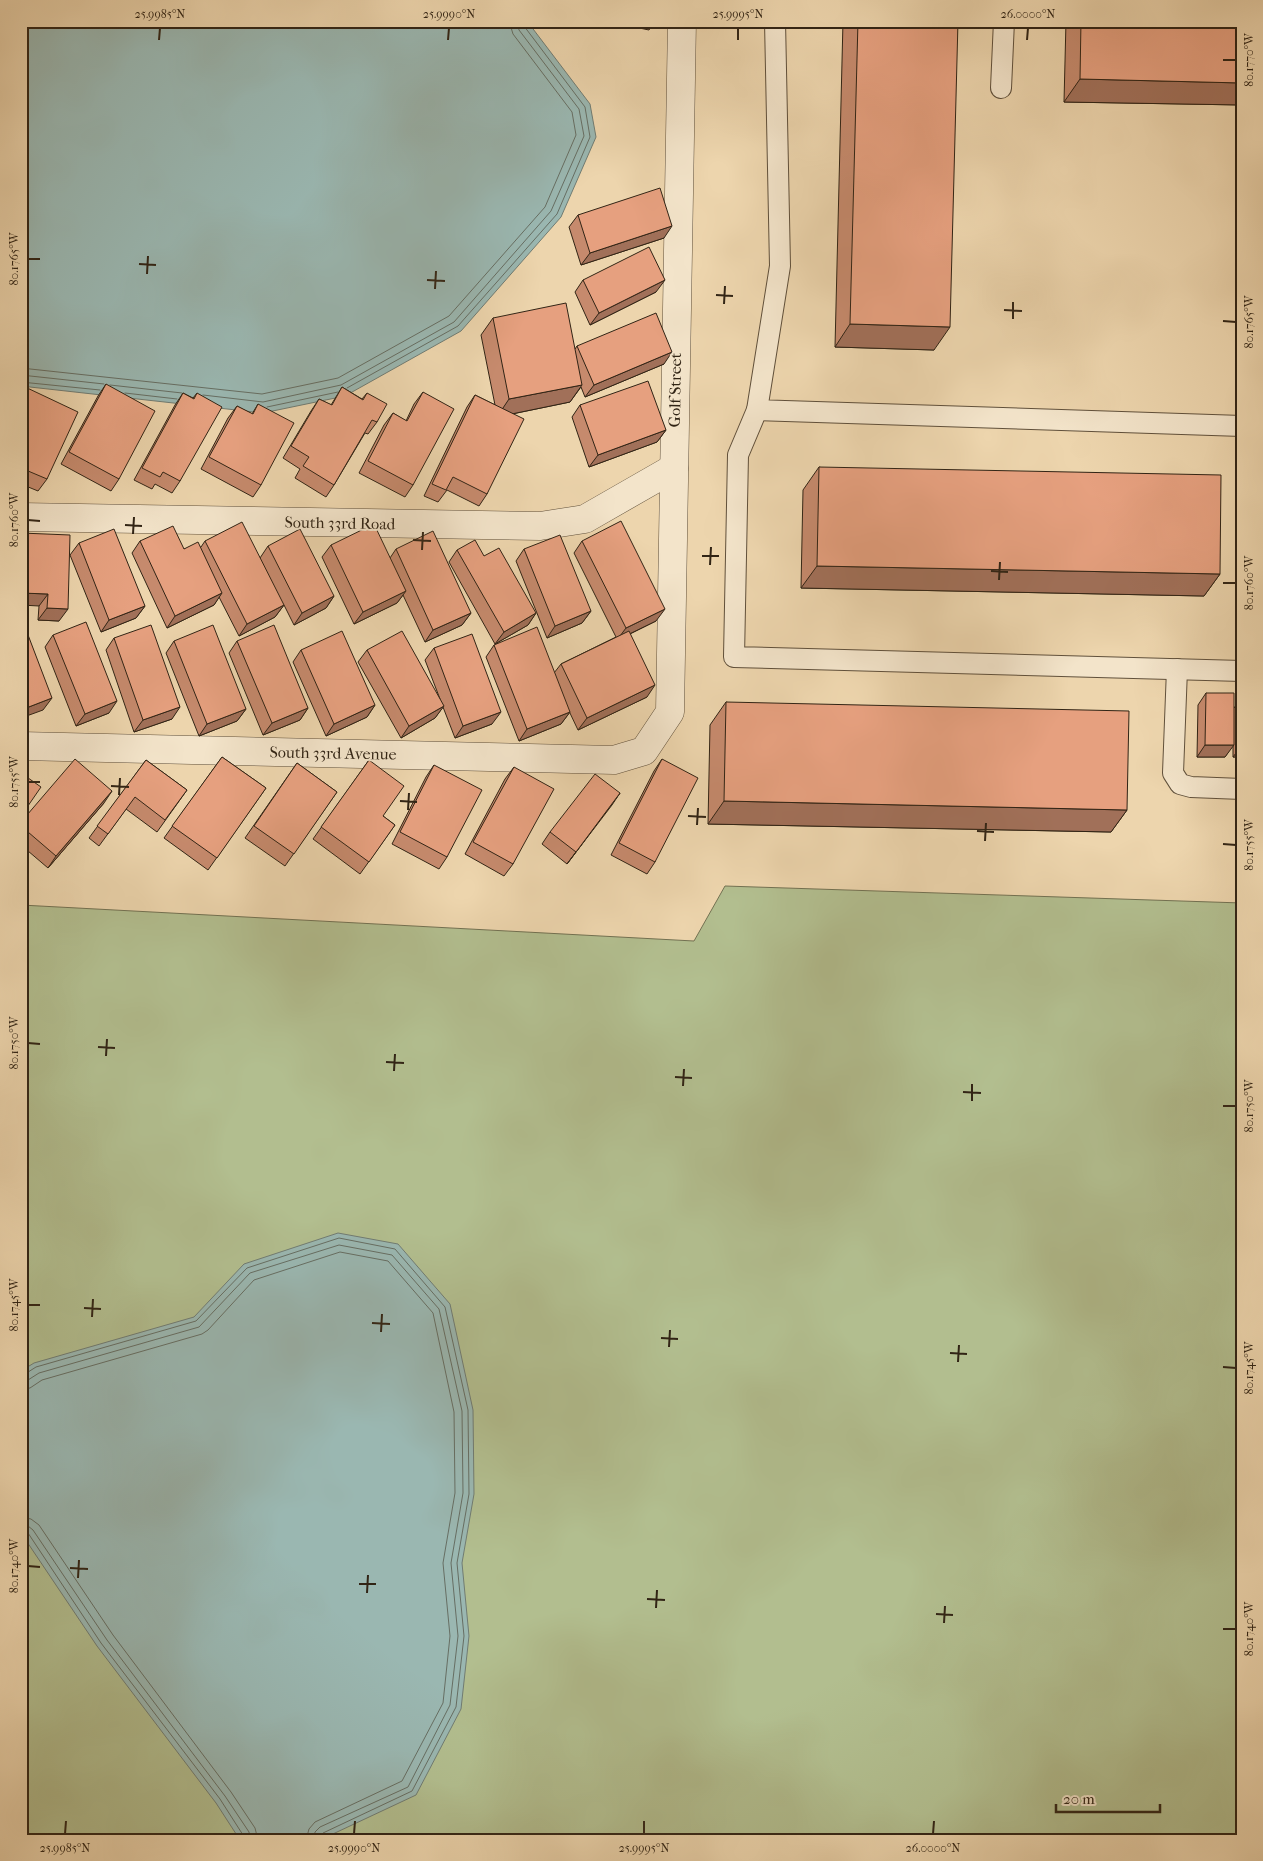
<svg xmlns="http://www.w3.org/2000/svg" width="1263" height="1861" font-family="'IM FELL French Canon',serif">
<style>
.green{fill:#b2be8f;stroke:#727152}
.water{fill:#9ab7b1;stroke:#707c73}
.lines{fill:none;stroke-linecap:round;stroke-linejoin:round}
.shore{stroke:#666e63;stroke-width:1}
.lane-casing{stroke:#60503b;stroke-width:22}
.street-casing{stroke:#60503b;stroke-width:29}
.lane{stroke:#f3e4ca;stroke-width:20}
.street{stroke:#f3e4ca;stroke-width:28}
.wall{fill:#c68a6d;stroke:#312415}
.shaded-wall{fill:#a17059;stroke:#312415}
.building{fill:#e6a07f;stroke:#312415}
.ticks{fill:none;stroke:#312415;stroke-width:2}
.labels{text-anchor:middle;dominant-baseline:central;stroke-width:4;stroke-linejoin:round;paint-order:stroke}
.street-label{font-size:16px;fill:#312415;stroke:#f3e4ca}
.neatline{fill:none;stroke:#312415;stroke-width:2}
.ticks-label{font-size:12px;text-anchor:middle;fill:#312415}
</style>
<rect width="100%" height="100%" fill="#edd5ad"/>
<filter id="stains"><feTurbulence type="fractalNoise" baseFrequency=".004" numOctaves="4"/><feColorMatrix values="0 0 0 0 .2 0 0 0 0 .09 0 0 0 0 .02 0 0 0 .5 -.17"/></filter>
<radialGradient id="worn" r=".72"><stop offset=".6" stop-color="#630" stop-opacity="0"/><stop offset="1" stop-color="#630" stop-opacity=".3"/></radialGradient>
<path class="green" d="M725,886L1242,903V1840H21V905L694,941Z"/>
<g class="water">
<path d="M21,21H527L590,104L596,137L561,217L461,331L345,396L263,413L21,386Z"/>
<path d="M338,1233L398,1244L450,1304L473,1410L474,1494L462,1563L469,1636L461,1709L416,1795L320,1840H240L216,1803L97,1646L21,1533V1371L34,1363L194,1317L244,1264Z"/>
</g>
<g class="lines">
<g class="shore">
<path d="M21,368L262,394L338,378L449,316L545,207L576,135L572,112L513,34L509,21"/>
<path d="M21,375L104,384"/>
<path d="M21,382L100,390"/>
<path d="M110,385L182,393"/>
<path d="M347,388L458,326L557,214L590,137L585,107L524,26L523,21"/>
<path d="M125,393L177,399"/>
<path d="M203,395L263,402L341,385L454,322L551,211L584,136L579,109L519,30L517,21"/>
<path d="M267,407L338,392"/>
<path d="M21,1375L25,1374L36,1367L196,1321L247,1268L339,1238L395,1249L445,1307L468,1410L469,1494L457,1563L464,1636L456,1707L412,1791L323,1833L320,1840"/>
<path d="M21,1381L28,1380L39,1373L199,1327L250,1273L339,1245L392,1255L439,1309L462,1411L463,1493L451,1563L458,1636L450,1705L408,1787L320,1827L315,1832L314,1840"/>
<path d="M21,1389L30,1388L42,1380L202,1334L208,1330L254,1280L340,1252L388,1261L433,1313L454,1412L455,1493L443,1563L450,1636L443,1703L402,1781L315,1822L309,1829L306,1840"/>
<path d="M21,1517L31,1519L39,1525L113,1635L231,1792L255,1828L258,1840"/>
<path d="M21,1525L28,1526L33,1530L107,1640L225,1796L249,1832L250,1840"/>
<path d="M21,1531L28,1533L101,1643L220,1799L243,1835L244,1840"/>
</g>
<defs>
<g id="lane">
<path d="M775,21L780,266L757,410L1242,426"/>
<path d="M1001,88L1004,21"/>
<path d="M757,410L738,455L734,657L1242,671"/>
<path d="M1177,669L1173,773L1180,784L1191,787L1242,789"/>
</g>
<g id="street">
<path d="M21,517L540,526L585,519L674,468"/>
<path d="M21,746L614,760L644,751L670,712L682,21"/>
</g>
</defs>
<use href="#lane" class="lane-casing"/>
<use href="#street" class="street-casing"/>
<use href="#lane" class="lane"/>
<use href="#street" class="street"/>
</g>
<g class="wall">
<path d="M843,21H958L934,350L835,347Z"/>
<path d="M1066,21H1242V105L1064,102Z"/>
<path d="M578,215L664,238L581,265L569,227Z"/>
<path d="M583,280L656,292L590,325L575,292Z"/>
<path d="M493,318L575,349L577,346L664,364L585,397L581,387L570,402L512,414L487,494L479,506L447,490L438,502L424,496L467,407L475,395L495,405L481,335Z"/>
<path d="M106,384L119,479L111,491L61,464L98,396Z"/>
<path d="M23,386L47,479L38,491L21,484V388Z"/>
<path d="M342,387L362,399L367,393L377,422L368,434L365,433L334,485L326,497L295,478L300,469L283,458L311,411L319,399L331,405Z"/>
<path d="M423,392L413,485L405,497L359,473L384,425L393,413L406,421L414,404Z"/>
<path d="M183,393L193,398L197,393L180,481L172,493L155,484L152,489L134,480L175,405Z"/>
<path d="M258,404L261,485L253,497L201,469L228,418L237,406L252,414Z"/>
<path d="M580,405L666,430L657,442L589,467L572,417Z"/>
<path d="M819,467L1220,574L1204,596L801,588L803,490Z"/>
<path d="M21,533L59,621L38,620L39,606Z"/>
<path d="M140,541L184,549L201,547L205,541L260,558L268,546L334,596L326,608L294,625L284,605L275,617L239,636L219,597L214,605L167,628L132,553Z"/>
<path d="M582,541L656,621L630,634L647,697L578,730L569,711L570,712L561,724L519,741L486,657L494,645L554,673L561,664L616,637L574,553Z"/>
<path d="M79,543L145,606L136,618L101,632L70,555Z"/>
<path d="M331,545L390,558L396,549L471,613L462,625L425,642L403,595L397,603L354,624L322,557Z"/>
<path d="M524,549L591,611L582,623L547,638L516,561Z"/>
<path d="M457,550L536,613L528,625L495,644L449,562Z"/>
<path d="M53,635L109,713L76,726L45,647Z"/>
<path d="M114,638L172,719L134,732L106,650Z"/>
<path d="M174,641L246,709L237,721L199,736L166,653Z"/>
<path d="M237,641L308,708L300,720L263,735L229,653Z"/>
<path d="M434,648L492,724L455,738L443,707L435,718L401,738L358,662L367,650L440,699L425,660Z"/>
<path d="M301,650L375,705L367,717L326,736L293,662Z"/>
<path d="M1206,693L1234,708L1242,697V757H1233V745L1225,757H1197L1198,705Z"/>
<path d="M726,702L1127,810L1111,832L708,824L710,725Z"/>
<path d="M222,757L266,788L208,870L164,838Z"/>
<path d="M662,759L655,862L647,874L611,855L654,771Z"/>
<path d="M146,760L187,790L157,832L126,809L99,846L89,838Z"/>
<path d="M369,760L383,816L395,825L360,874L313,839Z"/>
<path d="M297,763L337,792L285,866L245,838Z"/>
<path d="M434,765L447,857L439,869L392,844L426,777Z"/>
<path d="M514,767L513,864L504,876L465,854L505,779Z"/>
<path d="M620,793L567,864L542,844L550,832Z"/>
<path d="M104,803L48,868L21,845V822Z"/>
</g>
<g class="shaded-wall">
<path d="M606,21H655L649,30Z"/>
<path d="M1080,79L1242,83V105L1064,102Z"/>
<path d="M672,226L664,238L581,265L590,253Z"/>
<path d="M665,280L656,292L590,325L599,313Z"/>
<path d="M850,324L950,327L934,350L835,347Z"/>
<path d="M672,352L664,364L585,397L594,385Z"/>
<path d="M582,385L570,402L497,417L509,399Z"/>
<path d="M666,430L657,442L589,467L598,455Z"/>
<path d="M817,566L1220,574L1204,596L801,588Z"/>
<path d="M406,591L397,603L354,624L363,612Z"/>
<path d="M21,593L48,594L39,606L21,605Z"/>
<path d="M222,593L214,605L167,628L175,616Z"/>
<path d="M334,596L326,608L294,625L302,613Z"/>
<path d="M284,605L275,617L239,636L247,624Z"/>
<path d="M145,606L136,618L101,632L109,620Z"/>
<path d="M47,608L68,609L59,621L38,620Z"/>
<path d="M665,609L656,621L617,640L626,628Z"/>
<path d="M591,611L582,623L547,638L555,626Z"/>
<path d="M471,613L462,625L425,642L433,630Z"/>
<path d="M536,613L528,625L495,644L504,632Z"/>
<path d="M655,685L647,697L578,730L587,718Z"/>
<path d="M52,698L43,710L21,718V710Z"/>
<path d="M117,701L109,713L76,726L85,714Z"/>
<path d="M375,705L367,717L326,736L334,724Z"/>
<path d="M444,706L435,718L401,738L409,726Z"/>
<path d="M180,707L172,719L134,732L143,720Z"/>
<path d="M308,708L300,720L263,735L272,723Z"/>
<path d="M246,709L237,721L199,736L207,724Z"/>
<path d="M501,712L492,724L455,738L463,726Z"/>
<path d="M570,712L561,724L519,741L527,729Z"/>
<path d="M1205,745H1234L1225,757H1197Z"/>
<path d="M1242,745V757H1233Z"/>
<path d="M112,791L104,803L48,868L56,856Z"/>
<path d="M620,793L612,805L567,864L576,852Z"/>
<path d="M724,801L1127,810L1111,832L708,824Z"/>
</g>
<g class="building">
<path d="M858,21H958L950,327L850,324Z"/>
<path d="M1081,21H1242V83L1080,79Z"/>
<path d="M660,188L672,226L590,253L578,215Z"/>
<path d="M649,247L665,280L599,313L583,280Z"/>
<path d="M566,303L582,385L509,399L493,318Z"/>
<path d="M656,313L672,352L594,385L577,346Z"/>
<path d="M648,381L666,430L598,455L580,405Z"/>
<path d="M106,384L155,411L119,479L69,452Z"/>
<path d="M23,386L78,412L47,479L21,468V390Z"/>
<path d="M342,387L363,400L367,393L387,404L377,422L372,420L334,485L303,466L309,457L291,446L319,399L332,405Z"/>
<path d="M423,392L454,409L413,485L368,461L393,413L407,421Z"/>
<path d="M183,393L194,399L197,393L222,407L180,481L163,472L160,477L142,468Z"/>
<path d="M475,395L524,419L487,494L453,477L446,490L432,484Z"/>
<path d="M258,404L294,423L261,485L209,457L237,406L253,414Z"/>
<path d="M819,467L1221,475L1220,574L817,566Z"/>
<path d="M621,521L665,609L626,628L582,541Z"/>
<path d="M242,522L284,605L247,624L205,541Z"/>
<path d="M374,524L406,591L363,612L331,545Z"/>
<path d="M173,526L184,549L198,542L222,593L175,616L140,541Z"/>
<path d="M114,529L145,606L109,620L79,543Z"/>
<path d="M300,529L334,596L302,613L268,546Z"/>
<path d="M433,531L471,613L433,630L396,549Z"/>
<path d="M21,533L70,535L68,609L47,608L48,594L21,593Z"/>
<path d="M560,535L591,611L555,626L524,549Z"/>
<path d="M475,540L484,556L499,548L536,613L504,632L457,550Z"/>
<path d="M86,622L117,701L85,714L53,635Z"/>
<path d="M151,625L180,707L143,720L114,638Z"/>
<path d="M213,625L246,709L207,724L174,641Z"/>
<path d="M274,625L308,708L272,723L237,641Z"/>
<path d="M25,627L52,698L21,710V628Z"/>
<path d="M537,627L570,712L527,729L494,645Z"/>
<path d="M342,631L375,705L334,724L301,650Z"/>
<path d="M402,631L444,706L409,726L367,650Z"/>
<path d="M629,631L655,685L587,718L561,664Z"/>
<path d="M472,634L501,712L463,726L434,648Z"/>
<path d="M1206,693H1234V745H1205Z"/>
<path d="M726,702L1129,711L1127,810L724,801Z"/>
<path d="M222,757L266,788L217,858L172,826Z"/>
<path d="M75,759L112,791L56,856L21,826V822Z"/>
<path d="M662,759L698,778L655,862L619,843Z"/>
<path d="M146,760L187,790L165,820L135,797L108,834L97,826Z"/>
<path d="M369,760L404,786L383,816L395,825L369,862L321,827Z"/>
<path d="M297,763L337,792L294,854L254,826Z"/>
<path d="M434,765L482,790L447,857L400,832Z"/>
<path d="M514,767L554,789L513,864L473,842Z"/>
<path d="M21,773L41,787L21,816Z"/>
<path d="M595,774L620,793L576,852L550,832Z"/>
</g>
<path class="ticks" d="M159,40L160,28M448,40L449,28M738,40V28M1027,40L1028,28M1223,60H1236M28,259H40M139,264L156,265M147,274L148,256M427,280L445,281M435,289L436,271M716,295L733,296M724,304L725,286M1004,310L1022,311M1013,319V302M1223,321L1236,322M28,520L40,521M125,525L142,526M133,534L134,517M413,540L431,541M422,550L423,532M702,556H719M710,565L711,547M991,571L1008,572M999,580L1000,562M1223,583H1236M28,782H40M111,786L129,787M119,795L120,778M400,801L417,802M408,810L409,793M688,816L706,817M697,825L698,808M977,831L994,832M985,841L986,823M1223,844L1236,845M28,1043L40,1044M98,1047L115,1048M106,1056L107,1039M386,1062L404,1063M394,1071L395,1054M675,1077L692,1078M683,1086L684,1069M963,1092L981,1093M972,1101V1084M1223,1106H1236M28,1305H40M84,1308L101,1309M92,1317L93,1299M372,1323L390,1324M381,1332L382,1314M661,1338L678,1339M669,1347L670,1330M950,1353L967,1354M958,1362L959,1345M1223,1367L1236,1368M28,1566L40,1567M70,1568L88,1569M78,1578L79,1560M359,1584H376M367,1593L368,1575M647,1599L665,1600M656,1608L657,1590M936,1614L953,1615M944,1623L945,1606M1223,1629H1236M65,1834L66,1821M354,1834L355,1821M644,1834V1821M933,1834L934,1821"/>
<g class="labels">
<g class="street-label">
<text transform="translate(675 390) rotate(-89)">Golf Street</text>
<text transform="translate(340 523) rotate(1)">South 33rd Road</text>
<text transform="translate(333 753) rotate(1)">South 33rd Avenue</text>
</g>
</g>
<rect width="1263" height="1861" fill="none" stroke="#edd5ad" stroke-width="55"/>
<path d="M1056 1804v8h104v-8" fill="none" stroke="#312415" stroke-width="2.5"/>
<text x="1063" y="1804" font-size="15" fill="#312415" stroke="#f3e4ca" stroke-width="4" paint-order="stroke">20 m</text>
<rect x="28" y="28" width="1208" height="1806" class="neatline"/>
<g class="ticks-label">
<text x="160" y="18">25.9985°N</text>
<text x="449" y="18">25.9990°N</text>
<text x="738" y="18">25.9995°N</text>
<text x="1028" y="18">26.0000°N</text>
<text transform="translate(1249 60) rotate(-90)" y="4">80.1770°W</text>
<text transform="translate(14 259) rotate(-90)" y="4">80.1765°W</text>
<text transform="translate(1249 322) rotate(-90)" y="4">80.1765°W</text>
<text transform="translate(14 520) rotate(-90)" y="4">80.1760°W</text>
<text transform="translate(1249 583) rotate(-90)" y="4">80.1760°W</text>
<text transform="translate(14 782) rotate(-90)" y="4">80.1755°W</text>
<text transform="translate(1249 845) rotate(-90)" y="4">80.1755°W</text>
<text transform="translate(14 1043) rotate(-90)" y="4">80.1750°W</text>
<text transform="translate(1249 1106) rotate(-90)" y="4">80.1750°W</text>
<text transform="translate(14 1305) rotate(-90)" y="4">80.1745°W</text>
<text transform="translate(1249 1368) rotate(-90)" y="4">80.1745°W</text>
<text transform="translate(14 1566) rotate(-90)" y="4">80.1740°W</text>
<text transform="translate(1249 1629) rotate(-90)" y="4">80.1740°W</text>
<text x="65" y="1852">25.9985°N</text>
<text x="354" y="1852">25.9990°N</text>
<text x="644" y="1852">25.9995°N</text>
<text x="933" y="1852">26.0000°N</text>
</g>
<rect width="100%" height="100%" filter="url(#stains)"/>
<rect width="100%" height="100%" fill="url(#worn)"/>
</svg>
